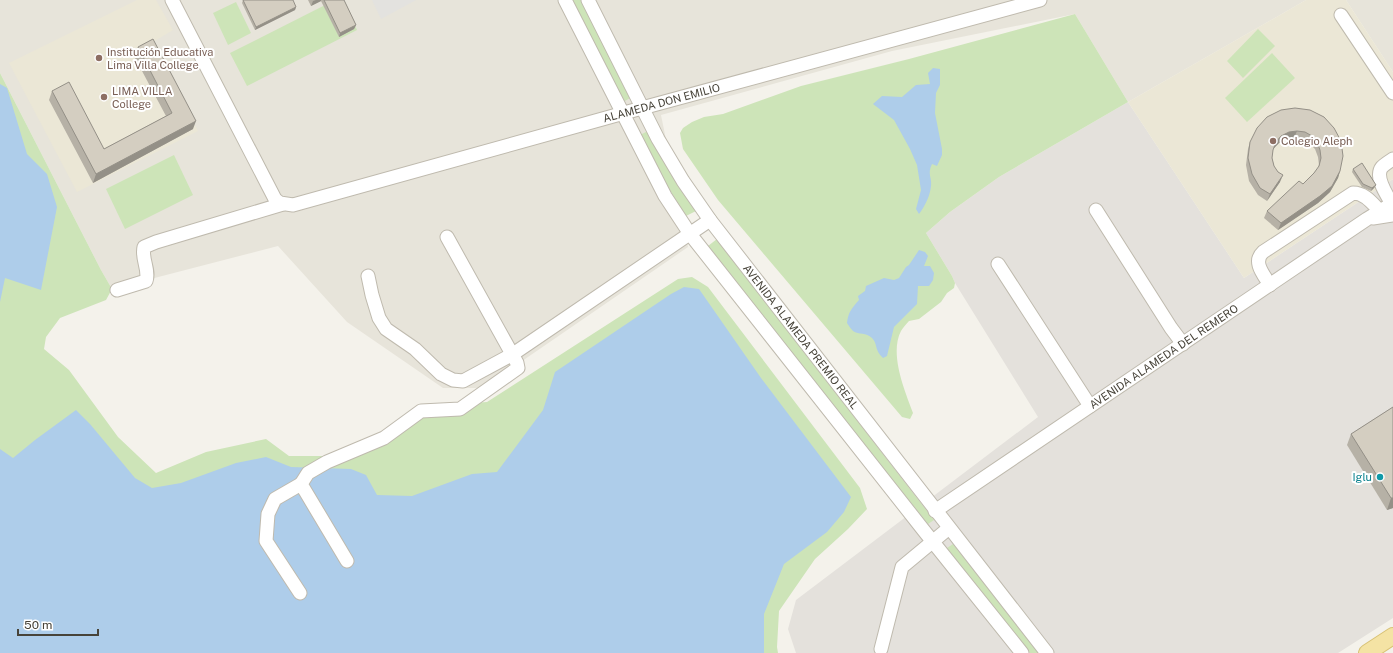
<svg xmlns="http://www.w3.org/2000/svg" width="1393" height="653" font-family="'Public Sans',sans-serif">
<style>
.residential{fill:#e7e4da}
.industrial{fill:#e4e1dc}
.education{fill:#ebe7d6}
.green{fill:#cde4b8}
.parking{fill:#e3e2df}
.water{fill:#aecdea}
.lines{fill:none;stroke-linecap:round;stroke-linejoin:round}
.minor-casing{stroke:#bfbaae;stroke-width:15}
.major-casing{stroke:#d8c275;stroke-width:18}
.minor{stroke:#fff;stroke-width:13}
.major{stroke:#f4e3a4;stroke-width:16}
.wall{fill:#b6b1a6}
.shaded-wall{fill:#949087}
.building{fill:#d4cec1;stroke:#949087}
.education-dot{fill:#8d6e63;stroke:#fff;stroke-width:1.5}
.culture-dot{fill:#0f9aa8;stroke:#fff;stroke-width:1.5}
.labels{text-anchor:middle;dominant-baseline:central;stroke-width:4;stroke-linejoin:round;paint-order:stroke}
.education-label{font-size:11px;fill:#785e54;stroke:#fff;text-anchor:start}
.street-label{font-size:11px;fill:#474339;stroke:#fff}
.culture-label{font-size:11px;fill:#0d838f;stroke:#fff;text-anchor:end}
</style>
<rect width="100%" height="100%" fill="#f4f2eb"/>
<g class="residential">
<path d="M0,0H1306L1128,102L1075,14L892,51L661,115L688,247L483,388H443L347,322L278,246L112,289L101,270L0,73Z"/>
<path d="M1346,0H1393V72Z"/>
</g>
<path class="industrial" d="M1128,102L1244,278L1393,179V618L1338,653H796L788,629L796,600L1038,417L955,283L952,276L926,233L950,212L999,177Z"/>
<g class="education">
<path d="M137,0H156L173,30L153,42L198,131L77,192L9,63Z"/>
<path d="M1306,0H1346L1393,72V179L1244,278L1128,102Z"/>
</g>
<g class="green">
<path d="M335,0H343L357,30L247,86L230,53Z"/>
<path d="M571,0H582L632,97L623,102Z"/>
<path d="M236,2L251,33L228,45L213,13Z"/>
<path d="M1075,14L1128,102L999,177L950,212L926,233L952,276L955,283L954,288L947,293L941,302L919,319L909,321C906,324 903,328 901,331C889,354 905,391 913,413L910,419L902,417L718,200L683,149L680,133L683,128L692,122L704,117L723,114L801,86L909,59Z"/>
<path d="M1258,29L1275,46L1243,78L1227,61Z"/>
<path d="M1272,53L1295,78L1247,122L1225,98Z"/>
<path d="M0,73L101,270L112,289L106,300L60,318L46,337L44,349L69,370L118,437L156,473L206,452L266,439L289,456H335L390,432L420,407L487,402L678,279L692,277L708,287L860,488L867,509L848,529L815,559L779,611L777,647L778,653H0Z"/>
<path d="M648,131L677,183L696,211L686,216L669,189L640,135Z"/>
<path d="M174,155L193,195L125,229L106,189Z"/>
<path d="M717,239L934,520L928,524L805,371L708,246Z"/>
<path d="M953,544L1039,653H1030L947,548Z"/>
</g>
<path class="parking" d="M372,0H416L381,19Z"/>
<g class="water">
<path d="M933,68L940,69V85L936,93L935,113L942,149V155L937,166L932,164C927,174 932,177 931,186C930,196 925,206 919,214L916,209L921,190L917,165L910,149L894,120L873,104L882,96L902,97L916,85L930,84L928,73Z"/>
<path d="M0,84L7,88L27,154L47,174L57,207L41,290L5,278L0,302Z"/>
<path d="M919,250L925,252L928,256L924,266H930L934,273L933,280L929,286H918L917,304L894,327L887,356L883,358C874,350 878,344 872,338C866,332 859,335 853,331C851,329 849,326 847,323C848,312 852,308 859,300L858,296L865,291L866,286L884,278L894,280L899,278L906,267L909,265Z"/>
<path d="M684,287L699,289L761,378L851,497L844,512L827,532L784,564L764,614V653H0V449L13,458L35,440L76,410L90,424L135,478L152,488L181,483L236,463L266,457L291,467L351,469L366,475L377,495L412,496L472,474L497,472L543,410L555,372L671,294Z"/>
</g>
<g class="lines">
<defs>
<g id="minor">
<path id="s1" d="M172,0L275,199L280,203L293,205L642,108L1040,0"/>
<path d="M565,0L665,196L690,234L925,532L1022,653"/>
<path id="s2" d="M588,0L658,139L683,181L710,220L1047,653"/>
<path d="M1341,15L1393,93"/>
<path d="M1392,204C1387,195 1374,177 1382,167C1385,164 1390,161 1393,159"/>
<path d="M1096,210L1171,328L1183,344"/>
<path d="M1373,218L1393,215"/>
<path d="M998,264L1090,406"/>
<path d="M368,276L372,295L379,318L386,329L415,349L441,374L453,380L463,381L513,354L710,220"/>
<path d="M1270,285C1264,275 1252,262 1263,252L1353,193C1365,193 1372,203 1380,211"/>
<path d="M117,290L146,281C150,270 141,259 144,247L156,242L283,204"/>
<path id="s3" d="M935,511L1367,219L1393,203"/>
<path d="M347,561L301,484L308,473L327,462L384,438L421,411L460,409L518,368L517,363L447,237"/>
<path d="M300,593L266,541L268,514L275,499L301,484"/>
<path d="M881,649L902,567L949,528"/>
</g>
<path id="major" d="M1367,653L1393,636"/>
</defs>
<use href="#minor" class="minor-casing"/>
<use href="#major" class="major-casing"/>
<use href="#minor" class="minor"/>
<use href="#major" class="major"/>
</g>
<g class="wall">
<path d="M243,0L296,7L295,10L255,30L242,3Z"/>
<path d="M308,0H344L356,25L354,29L339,37L321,1L311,6Z"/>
<path d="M138,47L193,129L93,183L49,100L52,91L104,149L166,116L134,56Z"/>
<path d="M1295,108L1340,171L1338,178L1330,192L1318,203L1278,230L1264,218L1267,211L1303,184L1314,173L1318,168L1319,165L1318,157L1315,149L1309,143L1302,139L1294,138L1286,139L1279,143L1273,149L1272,151V158L1274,166L1280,182L1267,201L1258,195L1249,181L1246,165L1248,149L1250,142Z"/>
<path d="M1353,169L1376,185L1374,188L1371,191L1362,187L1352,172Z"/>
<path d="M1393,407V508L1387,510L1347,445L1351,434Z"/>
</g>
<g class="shaded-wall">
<path d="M316,0H321V1L311,6L313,1Z"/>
<path d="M296,7L295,10L255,30L256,27Z"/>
<path d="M356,25L354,29L339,37L340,33Z"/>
<path d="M196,121L193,129L93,183L96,174Z"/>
<path d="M1297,131L1294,138L1286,139L1279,143L1273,149L1270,156L1276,142L1281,136L1289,132Z"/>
<path d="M1340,171L1338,178L1330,192L1318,203L1278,230L1281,223Z"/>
<path d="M1283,175L1280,182L1267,201L1270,194Z"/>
<path d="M1376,185L1374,188L1371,191L1372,188Z"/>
<path d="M1391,498H1393V508L1387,510Z"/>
</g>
<g class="building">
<path d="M243,0H293L296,7L256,27Z"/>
<path d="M324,0H344L356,25L340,33Z"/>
<path d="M153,39L196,121L96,174L52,91L69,82L104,149L172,113L138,47Z"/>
<path d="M1295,108L1310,110L1324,117L1334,128L1341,141L1343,156L1340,171L1332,186L1320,196L1281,223L1267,211L1299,181L1303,184L1314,173L1319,166L1321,158L1320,150L1317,142L1312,136L1305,132L1297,131L1289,132L1281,136L1276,142L1273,150L1272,158L1274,166L1278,172L1283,175L1270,194L1260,188L1252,174L1248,158L1250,142L1257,128L1267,117L1281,110Z"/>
<path d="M1362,163L1376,185L1372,188L1363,184L1353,169Z"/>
<path d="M1393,407V498H1391L1351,434Z"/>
</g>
<g class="education-dot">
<circle cx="99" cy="58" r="4"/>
<circle cx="104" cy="97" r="4"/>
<circle cx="1273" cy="141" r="4"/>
</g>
<circle class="culture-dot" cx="1380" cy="477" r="4"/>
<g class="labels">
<g class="education-label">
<text x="107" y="52">Institución Educativa<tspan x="107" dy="13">Lima Villa College</tspan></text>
<text x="112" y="91">LIMA VILLA<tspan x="112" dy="13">College</tspan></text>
<text x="1281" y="141">Colegio Aleph</text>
</g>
<g class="street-label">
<text stroke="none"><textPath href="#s1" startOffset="626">ALAMEDA DON EMILIO</textPath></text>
<text stroke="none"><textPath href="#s2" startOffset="400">AVENIDA ALAMEDA PREMIO REAL</textPath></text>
<text stroke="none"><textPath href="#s3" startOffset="276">AVENIDA ALAMEDA DEL REMERO</textPath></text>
</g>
<g class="culture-label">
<text x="1372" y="477">Iglu</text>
</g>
</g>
<path d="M18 629v6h80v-6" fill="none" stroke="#474339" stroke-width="2"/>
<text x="24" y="629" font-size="12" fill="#474339" stroke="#ffffff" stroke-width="3" paint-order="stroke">50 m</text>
</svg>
